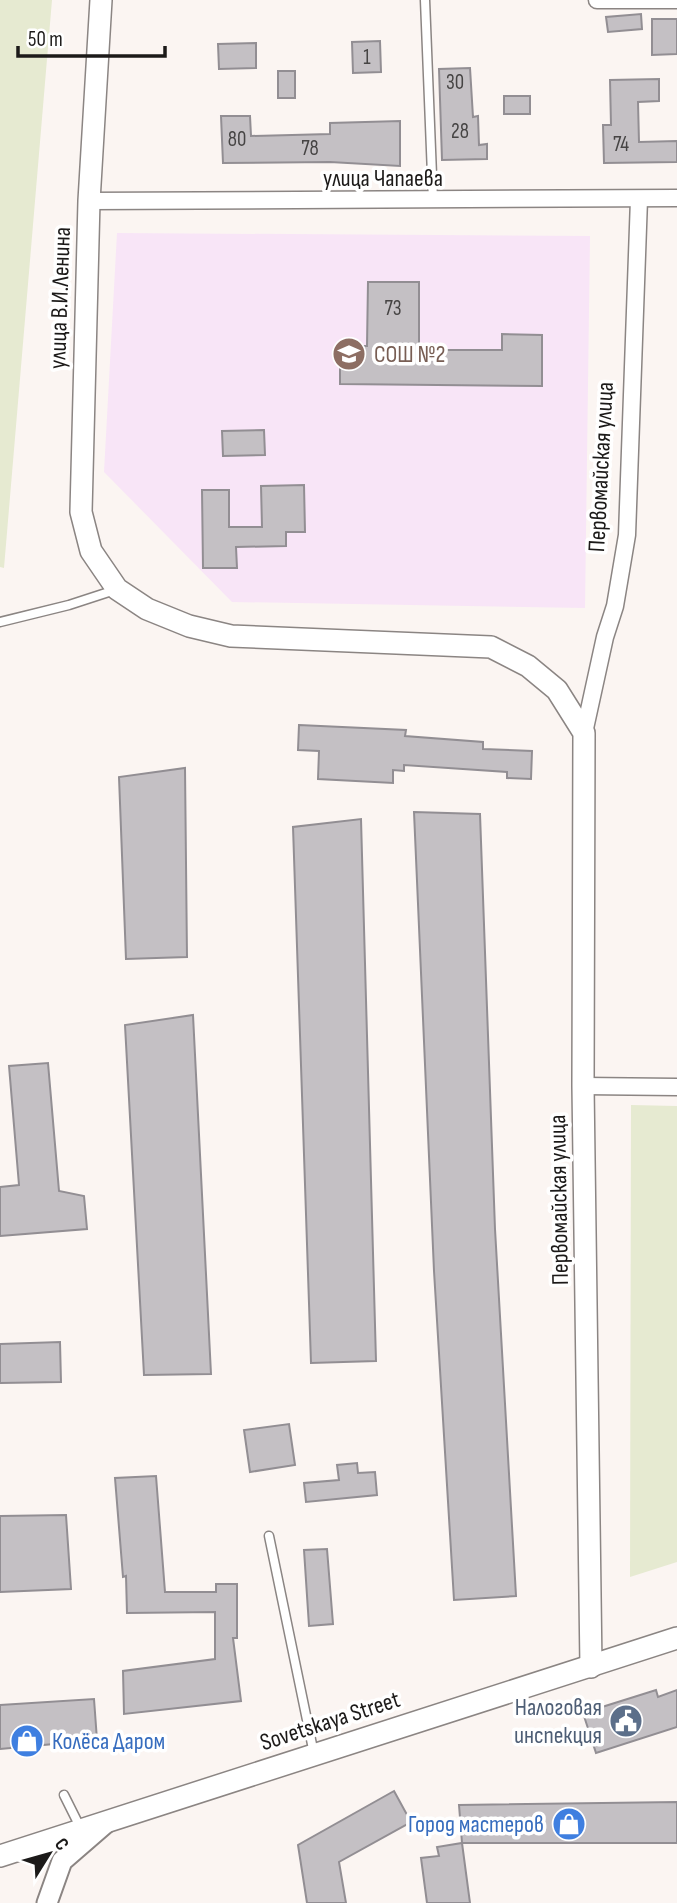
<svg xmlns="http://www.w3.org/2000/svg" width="677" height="1903" font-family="'Sofia Sans Condensed',sans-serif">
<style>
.education{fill:#f8e5f7}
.green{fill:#e6ead1}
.building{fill:#c4c0c4;stroke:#928e93;stroke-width:2}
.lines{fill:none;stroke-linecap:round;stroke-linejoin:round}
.service-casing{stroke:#8b8583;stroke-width:11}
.minor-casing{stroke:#8b8583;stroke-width:19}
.tertiary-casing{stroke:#8b8583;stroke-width:23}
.secondary-casing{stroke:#8b8583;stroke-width:24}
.service{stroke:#fff;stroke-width:8}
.minor{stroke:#fff;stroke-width:16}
.tertiary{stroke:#fff;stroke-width:19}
.secondary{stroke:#fff;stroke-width:21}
.labels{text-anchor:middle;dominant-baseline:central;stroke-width:7;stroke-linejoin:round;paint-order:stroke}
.number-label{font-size:21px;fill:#464444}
.street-label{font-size:24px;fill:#1c1a19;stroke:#fff}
.education-label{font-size:24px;fill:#785e54;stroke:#fff;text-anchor:start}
.service-label{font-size:24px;fill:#4e5e75;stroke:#fff;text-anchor:end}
.shop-label{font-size:24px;fill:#366cbe;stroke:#fff;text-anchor:start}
</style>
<rect width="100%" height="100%" fill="#fbf5f2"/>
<path class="education" d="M117,233L590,236L585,608L232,602L104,472Z"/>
<g class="green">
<path d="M0,0H52L4,568L0,567Z"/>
<path d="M631,1105L677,1106V1562L630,1577Z"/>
</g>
<g class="building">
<path d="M641,14L642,29L608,32L606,17Z"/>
<path d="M652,19H677V54L652,55Z"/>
<path d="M380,41L381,72L353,73L352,42Z"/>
<path d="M256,43V68L219,69L218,44Z"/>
<path d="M470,68L473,117L478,116L479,145L487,144V159L442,160L439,69Z"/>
<rect x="278" y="71" width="17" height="27"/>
<path d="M659,79V101L638,102L639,142L677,141V162L604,163L603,125H611L610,80Z"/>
<rect x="504" y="96" width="26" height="18"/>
<path d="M221,116H250L251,136L330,134V123L400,121V166L330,162L223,163Z"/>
<path d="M368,282H419V350H502V334L542,335V386L340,384V346H367Z"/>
<path d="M264,430L265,455L223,456L222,431Z"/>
<path d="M304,485L305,532H286V546L236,547L237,568H203L202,490H229V527H262L261,486Z"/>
<path d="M299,725L406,730L405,736L483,742V749L532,751L531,779L507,778V772L404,765V771L393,770V783L318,779L319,751L298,750Z"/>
<path d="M185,768L187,957L126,959L119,777Z"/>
<path d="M414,812L480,814L495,1229L516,1596L454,1600L434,1271Z"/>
<path d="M361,819L376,1361L311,1363L293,827Z"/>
<path d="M193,1015L211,1374L144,1375L125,1025Z"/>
<path d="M48,1063L59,1191L84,1196L87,1229L0,1236V1187L19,1185L9,1066Z"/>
<path d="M60,1342L61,1382L0,1383V1344Z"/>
<path d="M289,1424L295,1465L250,1472L244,1430Z"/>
<path d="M357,1463L358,1473L375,1472L377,1495L306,1502L304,1483L339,1480L337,1465Z"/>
<path d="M156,1476L165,1592H216V1584H237V1638H233L241,1701L124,1714L123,1671L215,1659V1612L127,1613L126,1576L123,1577L115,1478Z"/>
<path d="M66,1515L71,1589L0,1592V1516Z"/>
<path d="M327,1549L333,1624L309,1626L304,1550Z"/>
<path d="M656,1690L658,1697L677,1690V1727L596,1753L583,1713Z"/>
<path d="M94,1699L97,1740L0,1749V1705Z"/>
<path d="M394,1791L411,1822L339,1862L346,1903H307L298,1845Z"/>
<path d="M677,1802V1843H462L459,1805Z"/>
<path d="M462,1843L470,1903H427L421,1858L439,1856L437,1847Z"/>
</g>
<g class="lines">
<defs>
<g id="service">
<path d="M425,0L433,200"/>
<path d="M0,622L69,605L115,590"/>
<path d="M269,1536L314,1754"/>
<path d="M64,1795L81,1829"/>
</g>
<g id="minor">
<path d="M597,0H677"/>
<path d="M89,201L677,198"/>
<path d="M584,733L605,637L615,606L627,535L639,199"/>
<path d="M583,1086L677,1087"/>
</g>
<path id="tertiary" d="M47,1903L62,1861L107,1822"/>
<g id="secondary">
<path d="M101,0L89,201L81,512L91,551L117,589L147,609L189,626L231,636L491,647L528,666L557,690L584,733L583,1086L591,1667"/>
<path d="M0,1856L677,1638"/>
</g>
</defs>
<use href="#service" class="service-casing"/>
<use href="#minor" class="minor-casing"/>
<use href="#tertiary" class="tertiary-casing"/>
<use href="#secondary" class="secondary-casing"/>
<use href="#service" class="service"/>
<use href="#minor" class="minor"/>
<use href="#tertiary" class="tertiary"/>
<use href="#secondary" class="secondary"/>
</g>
<defs>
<symbol id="school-disc" viewBox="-11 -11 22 22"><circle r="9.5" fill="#8d6e63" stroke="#fff"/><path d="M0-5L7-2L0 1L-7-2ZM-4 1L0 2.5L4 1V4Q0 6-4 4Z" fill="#fff"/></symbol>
<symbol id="civic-disc" viewBox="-11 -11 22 22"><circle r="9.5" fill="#5c6f8a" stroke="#fff"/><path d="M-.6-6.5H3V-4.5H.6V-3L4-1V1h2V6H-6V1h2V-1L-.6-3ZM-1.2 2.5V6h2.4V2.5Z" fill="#fff"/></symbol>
<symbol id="shop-disc" viewBox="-11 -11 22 22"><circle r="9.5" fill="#3f7fe0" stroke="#fff"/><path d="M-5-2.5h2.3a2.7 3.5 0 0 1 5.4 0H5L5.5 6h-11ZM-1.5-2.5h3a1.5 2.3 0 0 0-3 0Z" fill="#fff"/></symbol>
</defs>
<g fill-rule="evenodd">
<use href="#school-disc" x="330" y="335" width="38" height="38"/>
<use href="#civic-disc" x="607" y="1702" width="38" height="38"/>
<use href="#shop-disc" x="8" y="1722" width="38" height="38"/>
<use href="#shop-disc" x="550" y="1805" width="38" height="38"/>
</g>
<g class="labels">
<g class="number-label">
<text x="367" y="57">1</text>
<text x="455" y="82">30</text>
<text x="460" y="131">28</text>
<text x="237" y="139">80</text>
<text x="621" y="144">74</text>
<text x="310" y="148">78</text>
<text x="393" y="308">73</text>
</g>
<g class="street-label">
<text x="383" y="178">улица Чапаева</text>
<text transform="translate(60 298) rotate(-88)">улица В.И.Ленина</text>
<text transform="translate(601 467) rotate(-87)">Первомайская улица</text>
<text transform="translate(559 1200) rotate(-91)">Первомайская улица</text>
<text transform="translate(330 1721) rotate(-18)">Sovetskaya Street</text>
</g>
<g class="education-label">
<text x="374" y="354">СОШ №2</text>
</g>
<g class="service-label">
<text x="602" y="1707">Налоговая<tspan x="602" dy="28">инспекция</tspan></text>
</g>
<g class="shop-label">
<text x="52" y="1741">Колёса Даром</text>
<text x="544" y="1824" text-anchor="end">Город мастеров</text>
</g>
</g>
<g transform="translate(49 1854) rotate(53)" stroke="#ffffff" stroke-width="5" paint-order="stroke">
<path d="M0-5L12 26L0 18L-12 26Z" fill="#1c1a19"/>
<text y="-10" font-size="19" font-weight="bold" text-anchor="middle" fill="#1c1a19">С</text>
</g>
<path d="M18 46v10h147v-10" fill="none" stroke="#1c1a19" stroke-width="3.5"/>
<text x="28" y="46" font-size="21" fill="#1c1a19" stroke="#ffffff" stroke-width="5" paint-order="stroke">50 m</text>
</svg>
